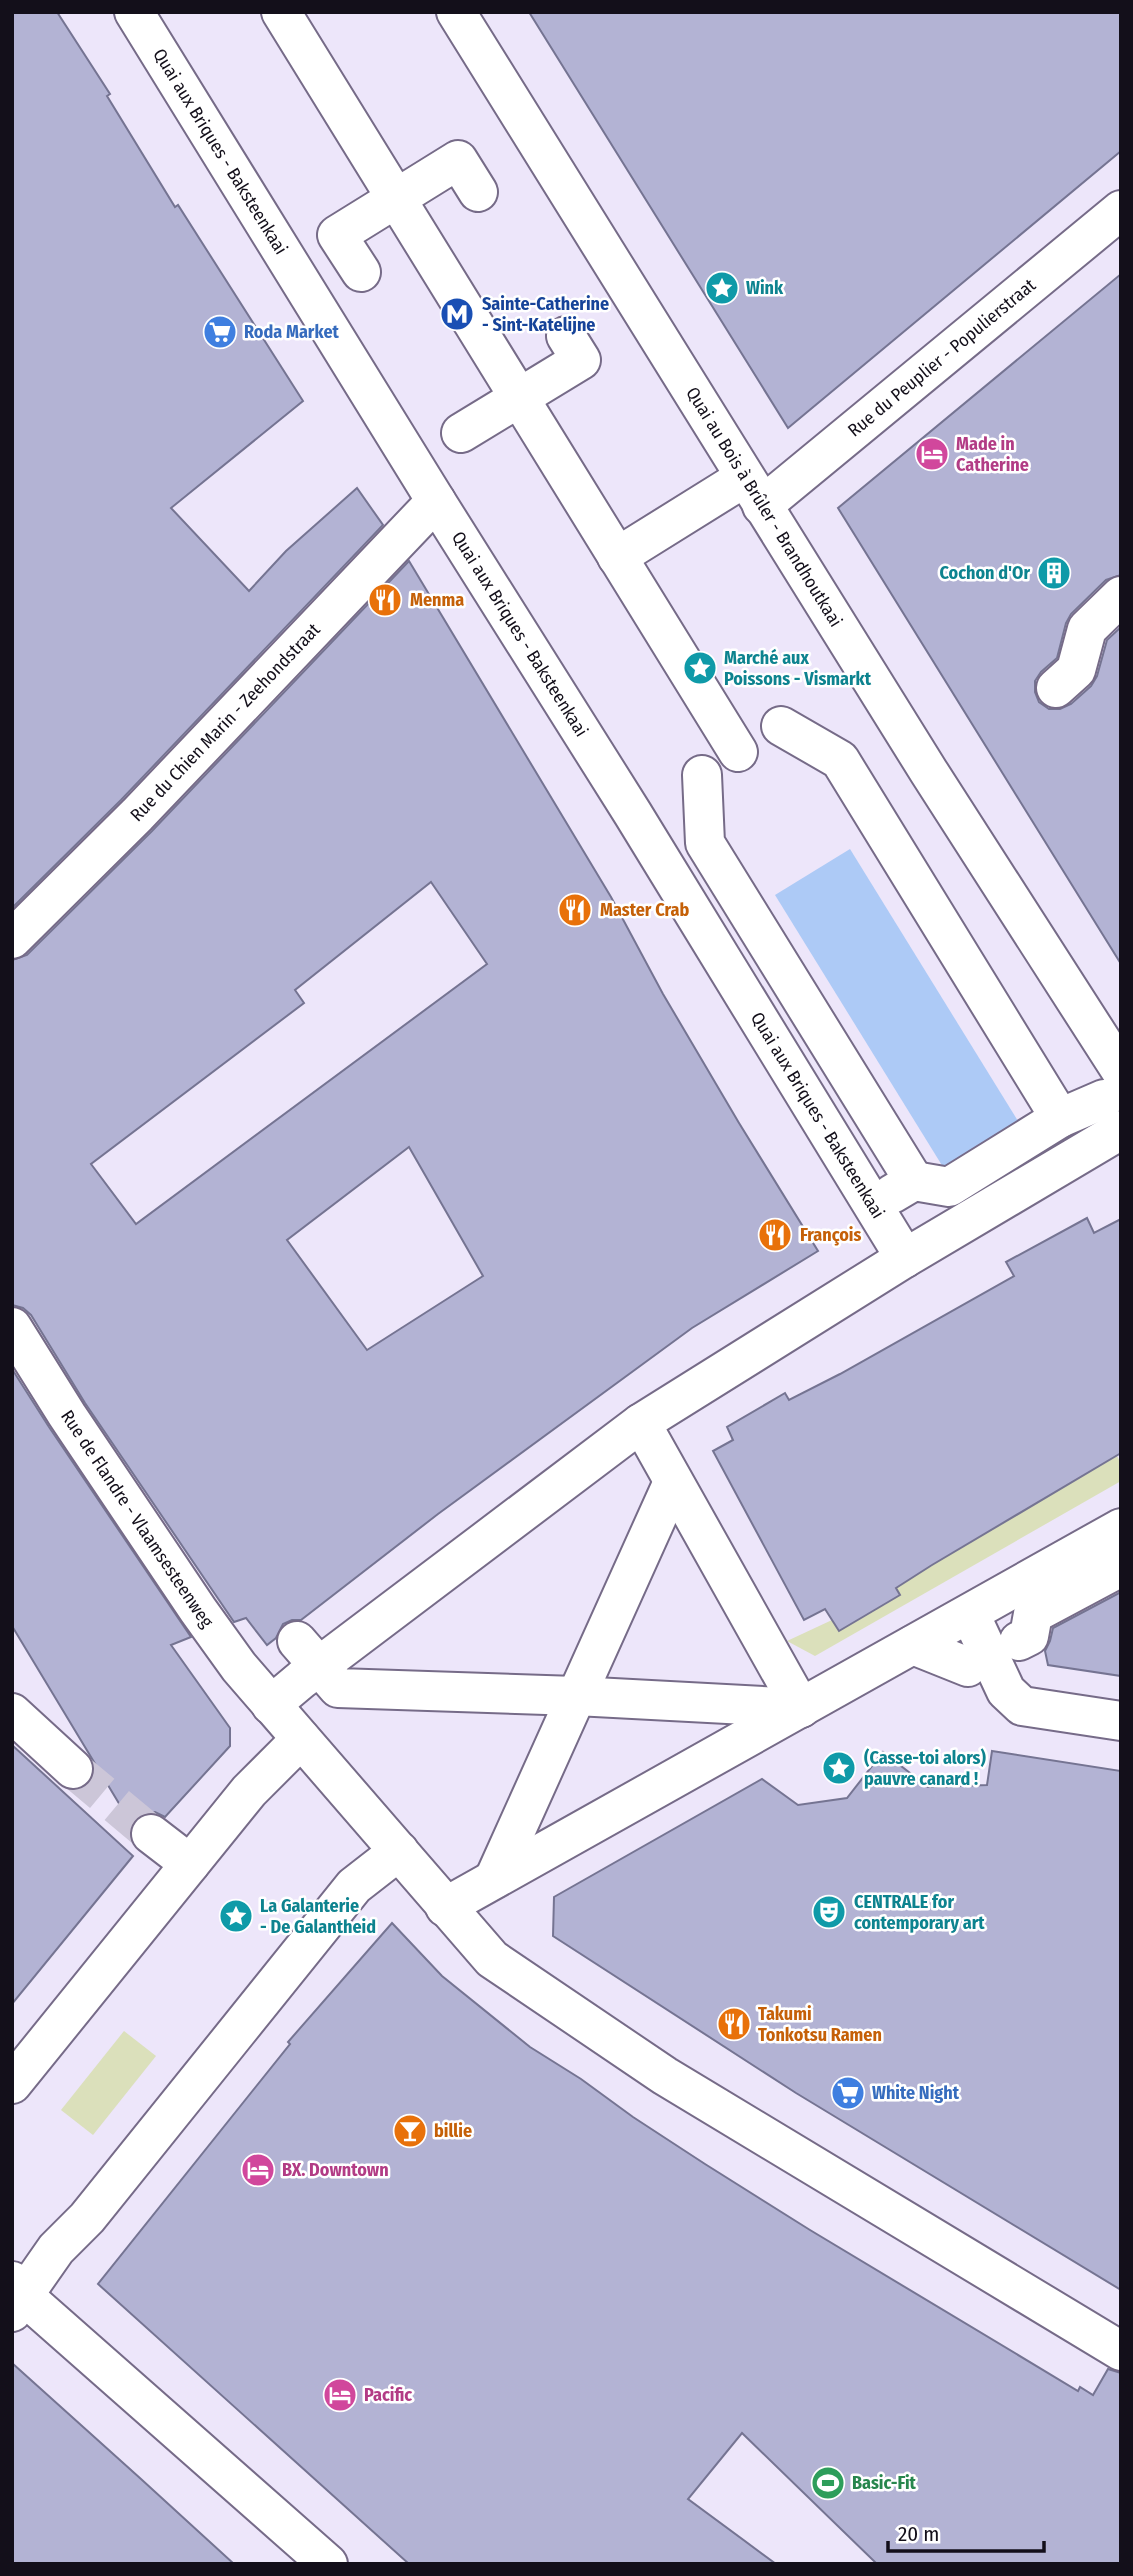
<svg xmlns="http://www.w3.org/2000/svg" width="1133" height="2576" font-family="'Fira Sans Condensed',sans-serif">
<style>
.green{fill:#dbe0bb}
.water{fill:#adcaf6}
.building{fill:#b3b3d4;stroke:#757492;stroke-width:2;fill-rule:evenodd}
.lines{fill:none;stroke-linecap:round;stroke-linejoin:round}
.minor-tunnel{stroke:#ccc6d8;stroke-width:38;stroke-dasharray:38 19;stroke-linecap:butt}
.minor-casing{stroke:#766b88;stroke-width:42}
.minor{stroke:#fff;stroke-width:38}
.labels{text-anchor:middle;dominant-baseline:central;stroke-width:5;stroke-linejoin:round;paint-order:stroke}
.street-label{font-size:18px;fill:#130f1a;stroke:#fff}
.culture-label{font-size:18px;font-weight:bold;fill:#0d838f;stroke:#fff;text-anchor:start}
.transit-label{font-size:18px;font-weight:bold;fill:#164399;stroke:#fff;text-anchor:start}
.shop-label{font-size:18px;font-weight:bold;fill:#366cbe;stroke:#fff;text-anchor:start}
.hotel-label{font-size:18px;font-weight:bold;fill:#b23c85;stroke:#fff;text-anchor:start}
.food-label{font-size:18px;font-weight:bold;fill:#c56008;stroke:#fff;text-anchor:start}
.leisure-label{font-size:18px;font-weight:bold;fill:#27864d;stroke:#fff;text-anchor:start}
</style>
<rect width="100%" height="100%" fill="#ede6fa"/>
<g class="green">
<path d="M1117,1456L1121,1463V1481L815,1656L787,1641L832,1620L839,1631L880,1601L883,1606L900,1595L893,1582L919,1573L932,1566L929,1560L955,1545L958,1550L1008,1520L1005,1514L1072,1482Z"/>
<path d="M124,2031L156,2056L93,2135L61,2110Z"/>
</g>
<path class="water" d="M850,849L1018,1121L943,1167L775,895Z"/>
<g class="building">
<path d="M12,12H57L110,94L107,96L175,207L178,205L303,401L171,508L249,591L286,551L357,488L383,525L121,800L12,908Z"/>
<path d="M529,12H1121V151L788,428Z"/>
<path d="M1121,274V575L1106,580L1071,614L1066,623L1057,658L1041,672L1035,681V692L1039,702L1049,709H1060L1071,704L1091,686L1097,676L1107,640L1121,627V964L838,508Z"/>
<path d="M409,561L611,897L663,994L739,1123L818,1251L692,1328L438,1514L301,1620H292L283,1624L276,1638L267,1645L246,1618L234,1622L85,1403L31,1315L23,1308L12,1305V960L27,955L152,831ZM431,882L487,964L136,1224L91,1164L304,1003L295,990ZM409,1147L483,1276L367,1350L287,1240Z"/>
<path d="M1087,1218L1094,1233L1121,1219V1453L932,1565L896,1588L900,1595L839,1631L825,1609L804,1620L713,1451L733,1440L727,1427L785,1393L789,1400L840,1374L1014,1276L1006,1262Z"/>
<path d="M12,1369L49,1427L191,1637L171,1645L230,1728V1746L165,1817L155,1812L143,1814L134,1820L132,1825L12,1626Z"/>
<path d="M1121,1592V1676L1048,1665L1045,1651L1050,1641L1053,1628Z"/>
<path d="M12,1745L133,1856L12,2004Z"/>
<path d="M992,1751L1121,1771V2290L796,2093L553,1936L554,1897L762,1779L798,1805L847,1798L883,1752L928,1787L987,1785Z"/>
<path d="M392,1923L442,1976L530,2047L581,2079L633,2117L705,2164L810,2230L1078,2391L1080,2387L1093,2395L1108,2369L1121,2373V2564H877L742,2433L688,2499L776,2564H409L98,2284L290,2044L288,2042Z"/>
<path d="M12,2363L141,2479L234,2564H12Z"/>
</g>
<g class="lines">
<path class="minor-tunnel" d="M73,1769L151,1834"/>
<defs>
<g id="minor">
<path id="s1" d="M134,12L436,501L633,814L905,1258"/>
<path d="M281,12L738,752"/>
<path id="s2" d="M456,12L929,772L1121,1071"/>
<path d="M361,272L337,235L458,160L478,192"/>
<path d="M461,433L581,360L566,336"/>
<path id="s3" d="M762,506L1121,210"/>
<path d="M617,557L731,486"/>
<path d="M1056,688L1076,670L1087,629L1121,596"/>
<path d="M781,726L840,760L1060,1118L1104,1099"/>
<path d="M702,775L705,843L914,1181"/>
<path id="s4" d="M12,939L137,815L436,501"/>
<path d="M892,1194L914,1181L949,1187L1060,1118"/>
<path id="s5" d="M12,1327L67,1415L198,1610L239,1667L492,1959L665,2076L1121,2351"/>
<path d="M641,1423L801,1708"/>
<path d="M970,1614L1006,1691L1022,1706L1121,1721"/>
<path d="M297,1641L338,1688L576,1696L801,1708"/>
<path d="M1019,1641L1029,1636L1033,1614L1121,1567"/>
<path d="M913,1645L968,1667"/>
<path d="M271,1705L302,1679L641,1423L905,1258L1121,1130"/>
<path d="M12,1713L73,1769"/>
<path d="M151,1834L190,1864"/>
<path d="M494,1879L673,1482"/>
<path d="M445,1907L1121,1528"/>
<path d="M12,2084L249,1791L301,1739"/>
<path d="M12,2281L24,2296L328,2564"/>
<path d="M12,2312L56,2249L87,2218L354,1886L399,1851"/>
</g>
</defs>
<use href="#minor" class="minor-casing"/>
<use href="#minor" class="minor"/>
</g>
<defs>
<symbol id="sight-disc" viewBox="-11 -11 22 22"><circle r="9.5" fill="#0f9aa8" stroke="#fff"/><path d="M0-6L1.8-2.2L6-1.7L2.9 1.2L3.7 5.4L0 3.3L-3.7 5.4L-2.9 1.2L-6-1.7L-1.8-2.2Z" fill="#fff"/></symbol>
<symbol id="metro-disc" viewBox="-11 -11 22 22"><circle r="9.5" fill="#1a4fb4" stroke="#fff"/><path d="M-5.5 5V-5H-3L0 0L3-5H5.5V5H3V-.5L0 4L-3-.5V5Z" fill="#fff"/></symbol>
<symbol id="supermarket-disc" viewBox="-11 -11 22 22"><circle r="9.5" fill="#3f7fe0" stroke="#fff"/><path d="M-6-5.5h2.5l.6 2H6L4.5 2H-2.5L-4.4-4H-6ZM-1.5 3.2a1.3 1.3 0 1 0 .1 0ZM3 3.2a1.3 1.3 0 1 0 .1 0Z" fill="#fff"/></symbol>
<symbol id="hotel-disc" viewBox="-11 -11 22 22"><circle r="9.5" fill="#d1479c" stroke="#fff"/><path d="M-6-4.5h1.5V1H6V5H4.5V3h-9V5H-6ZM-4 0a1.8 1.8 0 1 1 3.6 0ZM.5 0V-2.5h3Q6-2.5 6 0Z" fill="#fff"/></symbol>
<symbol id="building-disc" viewBox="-11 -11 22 22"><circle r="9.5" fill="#0f9aa8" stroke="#fff"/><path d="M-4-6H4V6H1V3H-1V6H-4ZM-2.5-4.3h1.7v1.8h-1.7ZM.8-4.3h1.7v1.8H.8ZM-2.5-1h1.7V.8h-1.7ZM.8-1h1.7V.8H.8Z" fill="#fff"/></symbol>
<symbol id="restaurant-disc" viewBox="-11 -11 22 22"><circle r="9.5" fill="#e8710a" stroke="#fff"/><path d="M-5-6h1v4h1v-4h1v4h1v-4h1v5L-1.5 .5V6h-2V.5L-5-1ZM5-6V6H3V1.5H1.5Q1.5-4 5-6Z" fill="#fff"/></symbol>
<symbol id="theatre-disc" viewBox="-11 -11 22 22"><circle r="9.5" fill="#0f9aa8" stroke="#fff"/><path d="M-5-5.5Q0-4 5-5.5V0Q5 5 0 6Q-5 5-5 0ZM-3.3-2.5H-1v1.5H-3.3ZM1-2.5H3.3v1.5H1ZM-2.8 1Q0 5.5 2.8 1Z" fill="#fff"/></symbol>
<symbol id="bar-disc" viewBox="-11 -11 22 22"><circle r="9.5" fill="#e8710a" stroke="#fff"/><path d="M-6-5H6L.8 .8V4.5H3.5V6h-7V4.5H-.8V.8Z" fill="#fff"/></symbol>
<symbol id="stadium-disc" viewBox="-11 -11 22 22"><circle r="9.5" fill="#2e9e5b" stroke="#fff"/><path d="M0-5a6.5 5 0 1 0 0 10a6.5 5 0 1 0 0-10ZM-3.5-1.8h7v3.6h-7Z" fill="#fff"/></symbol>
</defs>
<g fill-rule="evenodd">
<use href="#sight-disc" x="703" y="269" width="38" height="38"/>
<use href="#metro-disc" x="438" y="295" width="38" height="38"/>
<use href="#supermarket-disc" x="201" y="313" width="38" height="38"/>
<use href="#hotel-disc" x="913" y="435" width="38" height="38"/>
<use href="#building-disc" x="1035" y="554" width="38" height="38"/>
<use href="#restaurant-disc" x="366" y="581" width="38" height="38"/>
<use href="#sight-disc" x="681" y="649" width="38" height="38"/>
<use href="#restaurant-disc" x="556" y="891" width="38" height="38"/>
<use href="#restaurant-disc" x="756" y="1216" width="38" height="38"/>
<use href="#sight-disc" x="820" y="1749" width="38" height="38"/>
<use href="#theatre-disc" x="810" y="1893" width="38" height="38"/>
<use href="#sight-disc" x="217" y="1897" width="38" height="38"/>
<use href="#restaurant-disc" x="715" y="2005" width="38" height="38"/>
<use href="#supermarket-disc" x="829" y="2074" width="38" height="38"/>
<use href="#bar-disc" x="391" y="2112" width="38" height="38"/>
<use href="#hotel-disc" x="239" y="2151" width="38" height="38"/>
<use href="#hotel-disc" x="321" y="2376" width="38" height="38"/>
<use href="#stadium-disc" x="809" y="2464" width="38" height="38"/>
</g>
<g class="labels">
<g class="street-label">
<text stroke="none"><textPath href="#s1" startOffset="164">Quai aux Briques - Baksteenkaai</textPath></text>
<text stroke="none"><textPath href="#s3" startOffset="233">Rue du Peuplier - Populierstraat</textPath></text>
<text stroke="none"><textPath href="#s2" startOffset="583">Quai au Bois à Brûler - Brandhoutkaai</textPath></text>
<text stroke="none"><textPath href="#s1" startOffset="732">Quai aux Briques - Baksteenkaai</textPath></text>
<text stroke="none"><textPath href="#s4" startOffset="304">Rue du Chien Marin - Zeehondstraat</textPath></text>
<text stroke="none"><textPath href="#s1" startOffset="1298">Quai aux Briques - Baksteenkaai</textPath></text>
<text stroke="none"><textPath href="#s5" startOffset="229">Rue de Flandre - Vlaamsesteenweg</textPath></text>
</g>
<g class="culture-label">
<text x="746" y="288">Wink</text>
<text x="1030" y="573" text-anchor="end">Cochon d'Or</text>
<text x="724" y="658">Marché aux<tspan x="724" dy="21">Poissons - Vismarkt</tspan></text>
<text x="864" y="1758">(Casse-toi alors)<tspan x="864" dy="21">pauvre canard !</tspan></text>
<text x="854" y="1902">CENTRALE for<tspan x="854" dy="21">contemporary art</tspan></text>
<text x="260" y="1906">La Galanterie<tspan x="260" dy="21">- De Galantheid</tspan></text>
</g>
<g class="transit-label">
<text x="482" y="304">Sainte-Catherine<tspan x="482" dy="21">- Sint-Katelijne</tspan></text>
</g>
<g class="shop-label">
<text x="244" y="332">Roda Market</text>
<text x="872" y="2093">White Night</text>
</g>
<g class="hotel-label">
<text x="956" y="444">Made in<tspan x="956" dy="21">Catherine</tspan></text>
<text x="282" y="2170">BX. Downtown</text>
<text x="364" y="2395">Pacific</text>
</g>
<g class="food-label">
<text x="410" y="600">Menma</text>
<text x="600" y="910">Master Crab</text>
<text x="800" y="1235">François</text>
<text x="758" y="2014">Takumi<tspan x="758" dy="21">Tonkotsu Ramen</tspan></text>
<text x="434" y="2131">billie</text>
</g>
<g class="leisure-label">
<text x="852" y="2483">Basic-Fit</text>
</g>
</g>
<rect width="1133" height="2576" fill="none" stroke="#130f1a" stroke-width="28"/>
<path d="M888 2541v10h156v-10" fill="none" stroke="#130f1a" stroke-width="3.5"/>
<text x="898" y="2541" font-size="21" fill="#130f1a" stroke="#ffffff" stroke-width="5" paint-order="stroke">20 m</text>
</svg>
